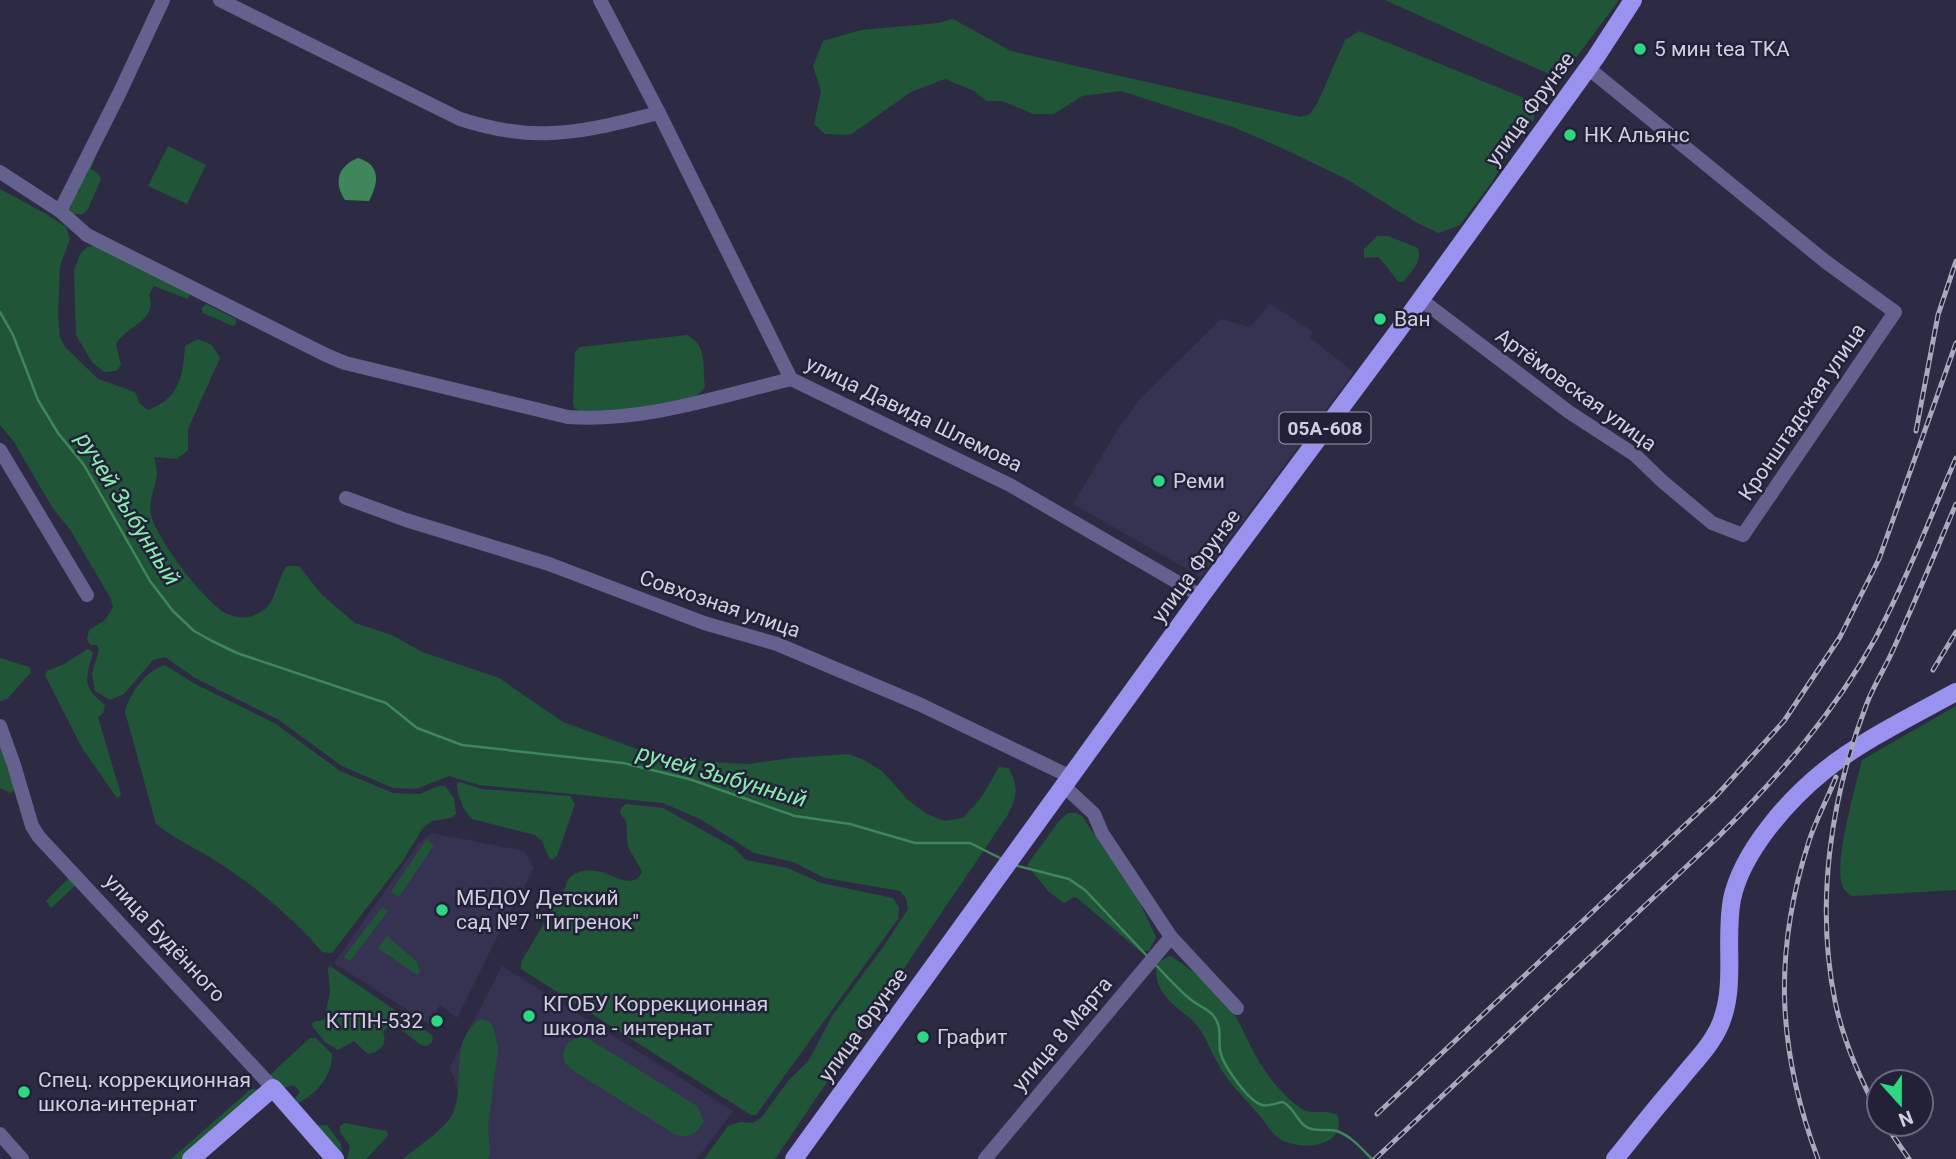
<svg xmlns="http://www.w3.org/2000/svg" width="1956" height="1159" font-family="Roboto,sans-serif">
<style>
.built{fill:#353351}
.green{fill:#205637}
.water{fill:#3f865c}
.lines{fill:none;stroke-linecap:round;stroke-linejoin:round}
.stream{stroke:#3f865c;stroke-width:2.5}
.minor{stroke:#64618f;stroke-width:14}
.major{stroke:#9a92ef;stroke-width:18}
.rail-casing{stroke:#aaa9bb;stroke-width:5}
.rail{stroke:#232138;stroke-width:2.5;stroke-dasharray:8;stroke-linecap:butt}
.poi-dot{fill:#2ed883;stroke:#232138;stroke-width:2.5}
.labels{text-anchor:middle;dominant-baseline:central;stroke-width:5;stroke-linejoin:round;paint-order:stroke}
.shield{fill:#232138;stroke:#9b9bad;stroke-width:2}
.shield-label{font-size:19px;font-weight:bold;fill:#cfcfdf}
.poi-label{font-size:21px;fill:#cfcfdf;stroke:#232138;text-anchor:start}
.street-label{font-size:21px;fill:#cfcfdf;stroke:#232138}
.water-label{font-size:23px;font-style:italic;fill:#88ecae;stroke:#232138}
</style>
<rect width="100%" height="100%" fill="#2d2b43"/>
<g class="built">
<path d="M1270,304L1312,331L1310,338L1354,372L1201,577L1073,504L1118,429L1140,399L1221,319L1250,327Z"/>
<path d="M431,833L524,851L534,868L499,933L457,1018L440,1005L429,1024L334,963L419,843Z"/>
<path d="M502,966L733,1111L697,1159H462L475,1140L450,1067Z"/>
</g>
<g class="green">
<path d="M1385,0H1619L1560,79Z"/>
<path d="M953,19L1011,51L1301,117L1310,114L1318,102L1345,40L1359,31L1524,98L1535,109L1534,120L1521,133L1492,182L1460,225L1439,233L1419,224L1348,180L1284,149L1233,127L1121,91L1082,96L1054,114H1034L1002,101H986L974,91L945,79L911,92L850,135L825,134L814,124L821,91L813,66L823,41L861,30L938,23Z"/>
<path d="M168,146L206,165L187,204L148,186Z"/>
<path d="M96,155L91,169L98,173L101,179L88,209L83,214H73L66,206Z"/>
<path d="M0,189L46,214L66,227L70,239L60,266L58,313L60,338L65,347L98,379L135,392L140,404L148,410C180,398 183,376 185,346L198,339L212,345L220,358L188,429V450L177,459L154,457C155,462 157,468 157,473C156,487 148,501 151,515C156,538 208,608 230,615C242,620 255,617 265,609C276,600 277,579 287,566H299L322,595L355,623L392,635L422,652L499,678L563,722L637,749L708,762L748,764L792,758L848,754L864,760L882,771L908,800L925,813L944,821L963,818L981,798L999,767L1009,768C1019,789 1017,797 1007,816L775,1159H704L728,1126L740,1122L753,1123L762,1117L788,1081L809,1060L832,1016L884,946L908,909L906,898L900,891L825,878L793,862L754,853L700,819L663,803L479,785L449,776L416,789L393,788L342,766L279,720L195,678L165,657L153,660L124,694L110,700L95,691L92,674L99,650L97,645H91L87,640L89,630L105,620L113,608L111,599L71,531L52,507L14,442L0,425Z"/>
<path d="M1377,236H1388L1418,248C1423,261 1411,272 1403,282H1399C1391,274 1387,265 1378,257L1364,258V249Z"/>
<path d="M95,246L190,294L188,299L154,286L149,295C158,321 127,325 116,344L121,365L116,371L104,372L92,362L76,335L74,270L80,254L87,247Z"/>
<path d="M206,304L236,319V324L233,326L203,313L202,308Z"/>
<path d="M687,335C708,346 702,366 705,387L697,396L632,409L580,411L574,408L573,402L575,352L580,347Z"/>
<path d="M88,649L93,652C86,679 81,687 105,705L103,713L98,717L121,795L117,798L82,748L45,675L47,671L64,664Z"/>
<path d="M0,658L29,667L31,672L7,699L0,701Z"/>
<path d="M165,665L195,684L276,724L340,771L393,793L419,794L439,786H445L454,798L456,814L451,818L432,821L423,828L402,862L332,953L322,952C297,921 250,882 216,861C196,848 174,839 156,824L125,712C129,694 146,670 165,665Z"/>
<path d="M1956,706V890L1852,896C1849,894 1846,892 1844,889C1831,869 1856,786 1862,760Z"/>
<path d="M0,744L15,789L11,793L0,788Z"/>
<path d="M460,782L482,789L570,796L575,804L557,856L552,860L549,858L542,841L535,835L472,819C464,812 456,793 457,783Z"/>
<path d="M626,804L663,808L733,847L746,860L788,868L821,883L893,898L899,907L898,919L756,1115H751L521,969V962L566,886C568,872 585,869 597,871C611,873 635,892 642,871L628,847L626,821L620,813L621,808Z"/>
<path d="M1068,813H1076L1082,816L1138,899L1156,937L1149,951H1140L1077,898L1074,897L1064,903L1049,892L1027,865L1059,821Z"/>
<path d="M426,840L434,845L399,897L391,892Z"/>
<path d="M71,876L77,884L51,908L46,901Z"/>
<path d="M382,907L388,911L350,961L344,957Z"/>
<path d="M387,936L417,962L420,971L417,975L378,948Z"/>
<path d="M1171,956C1194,971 1218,991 1234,1014C1240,1023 1244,1033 1249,1043C1260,1066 1280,1095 1302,1109C1314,1116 1327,1108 1338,1116C1346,1148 1299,1151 1280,1139C1271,1133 1266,1123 1259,1115C1244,1097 1226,1081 1216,1060C1209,1048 1205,1034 1195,1023C1182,1010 1161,999 1157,979C1154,967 1159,959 1171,956Z"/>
<path d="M330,966L433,1036L432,1042L427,1046L421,1045L392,1023L383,1032C388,1044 380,1052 368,1054L354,1041L338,1050L325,1042L312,1026L313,1022L324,1020L325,1016L330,992L328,968Z"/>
<path d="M481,1019L490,1022L494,1028L498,1050L488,1126L490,1155L488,1159H403C417,1147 443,1131 452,1115C467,1090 446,1041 481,1019Z"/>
<path d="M584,1036L697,1106L704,1121C696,1134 692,1138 676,1135L571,1069C560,1060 562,1051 569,1041Z"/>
<path d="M310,1038H316L332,1054C332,1075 318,1093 298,1103L295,1098L300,1092L294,1085L283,1088L271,1078V1074Z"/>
<path d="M251,1089H256L257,1092L183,1159H171Z"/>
<path d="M345,1123L387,1131L388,1136L366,1159H347L350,1146L340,1132V1126Z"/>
<path d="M318,1125H327L341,1144L342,1153L337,1156L315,1128Z"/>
</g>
<path class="water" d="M358,158C382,165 378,184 369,201L345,200C333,182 338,166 358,158Z"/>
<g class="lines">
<g class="stream">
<path d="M0,312L13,335L38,400L58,433L84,465L150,581L173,611L194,631L212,641L237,653L386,703L417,728L462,745L623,763L689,779L795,816L850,824L915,843H970L1002,859"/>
<path d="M1014,865L1069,879L1085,890L1148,957"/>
<path d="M1155,964C1166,976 1178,989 1190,999C1197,1005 1206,1008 1212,1014C1223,1026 1218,1037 1220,1050C1222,1064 1248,1101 1262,1105C1268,1107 1276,1103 1283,1102C1293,1107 1296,1119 1305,1126C1314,1133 1327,1128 1337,1131C1351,1136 1362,1149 1372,1159"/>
</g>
<g class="minor">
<path d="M163,0L119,94L60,211L87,235L326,355L345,363L568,417C643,422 718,397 791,379"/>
<path d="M220,0L460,119C488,128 521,135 552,133C588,132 624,121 659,113"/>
<path d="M600,0L659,113L791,379L1010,485L1201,596"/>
<path d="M0,172L60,211"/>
<path d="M1420,299L1569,412L1635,455L1662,481L1712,523L1743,535L1895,312L1826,262L1588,68"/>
<path d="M0,450L87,595"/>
<path d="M346,498L406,520L549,564L704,623L777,644L919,704L1071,777"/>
<path d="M0,726L14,765L32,826L39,837L273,1088"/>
<path d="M1064,786L1094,814L1102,833L1171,937L1237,1008"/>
<path d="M0,1134L22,1159"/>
<path d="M985,1159L1171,937"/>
</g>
<g class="major">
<path d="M191,1159L273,1088L335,1159"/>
<path d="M794,1159L1201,596L1395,335L1596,57L1633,0"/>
<path d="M1615,1159C1636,1133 1657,1106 1679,1081C1693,1063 1711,1046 1720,1025C1737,985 1724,941 1732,899C1742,852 1787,801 1824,771C1861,741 1914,715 1956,692"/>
</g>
<defs>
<g id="rail">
<path d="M1916,431L1938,315L1956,261"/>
<path d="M1933,670L1956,632"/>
<path d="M1377,1114L1717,795L1784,721L1840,637L1879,559L1956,343"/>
<path d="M1879,1114C1860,1079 1843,1040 1835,1001C1815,902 1831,796 1867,703C1874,685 1885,668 1893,650C1915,602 1935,553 1956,504"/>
<path d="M1885,1124L1909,1159"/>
<path d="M1375,1159L1719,836C1779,776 1834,713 1875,639C1906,581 1930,518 1956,458"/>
<path d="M1818,1159C1777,1049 1773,953 1809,841C1816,819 1828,798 1836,777"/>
</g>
</defs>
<use href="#rail" class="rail-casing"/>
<use href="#rail" class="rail"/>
</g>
<g class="poi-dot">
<circle cx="1640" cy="49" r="7"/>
<circle cx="1570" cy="135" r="7"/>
<circle cx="1380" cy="319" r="7"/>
<circle cx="1159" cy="481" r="7"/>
<circle cx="442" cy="910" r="7"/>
<circle cx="529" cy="1016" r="7"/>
<circle cx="437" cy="1021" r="7"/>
<circle cx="923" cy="1037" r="7"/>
<circle cx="24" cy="1092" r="7"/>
</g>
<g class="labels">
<rect class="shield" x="1279.5" y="412.5" width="91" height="31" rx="5"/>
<g class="shield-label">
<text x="1325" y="428">05А-608</text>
</g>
<g class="poi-label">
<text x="1654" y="49">5 мин tea TKA</text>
<text x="1584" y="135">НК Альянс</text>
<text x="1394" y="319">Ван</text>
<text x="1173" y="481">Реми</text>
<text x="456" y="898">МБДОУ Детский<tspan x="456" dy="24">сад №7 "Тигренок"</tspan></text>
<text x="543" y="1004">КГОБУ Коррекционная<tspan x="543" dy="24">школа - интернат</tspan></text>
<text x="423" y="1021" text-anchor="end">КТПН-532</text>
<text x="937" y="1037">Графит</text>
<text x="38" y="1080">Спец. коррекционная<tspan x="38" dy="24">школа-интернат</tspan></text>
</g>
<g class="street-label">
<text transform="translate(1530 109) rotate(-54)">улица Фрунзе</text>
<text transform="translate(1576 390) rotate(36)">Артёмовская улица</text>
<text transform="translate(1802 412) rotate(-56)">Кронштадская улица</text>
<text transform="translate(914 414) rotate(26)">улица Давида Шлемова</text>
<text transform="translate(1196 566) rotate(-54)">улица Фрунзе</text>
<text transform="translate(720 604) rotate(19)">Совхозная улица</text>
<text transform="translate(165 938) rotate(47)">улица Будённого</text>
<text transform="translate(863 1025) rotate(-54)">улица Фрунзе</text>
<text transform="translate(1062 1034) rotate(-50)">улица 8 Марта</text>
</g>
<g class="water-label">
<text transform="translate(128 509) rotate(58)">ручей Зыбунный</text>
<text transform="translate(722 776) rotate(16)">ручей Зыбунный</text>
</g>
</g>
<g transform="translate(1900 1103) rotate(159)"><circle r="33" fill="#232138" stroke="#68677b" stroke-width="2"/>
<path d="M0-5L12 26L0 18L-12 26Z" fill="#2ed883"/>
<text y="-10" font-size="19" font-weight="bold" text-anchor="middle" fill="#cfcfdf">N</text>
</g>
</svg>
